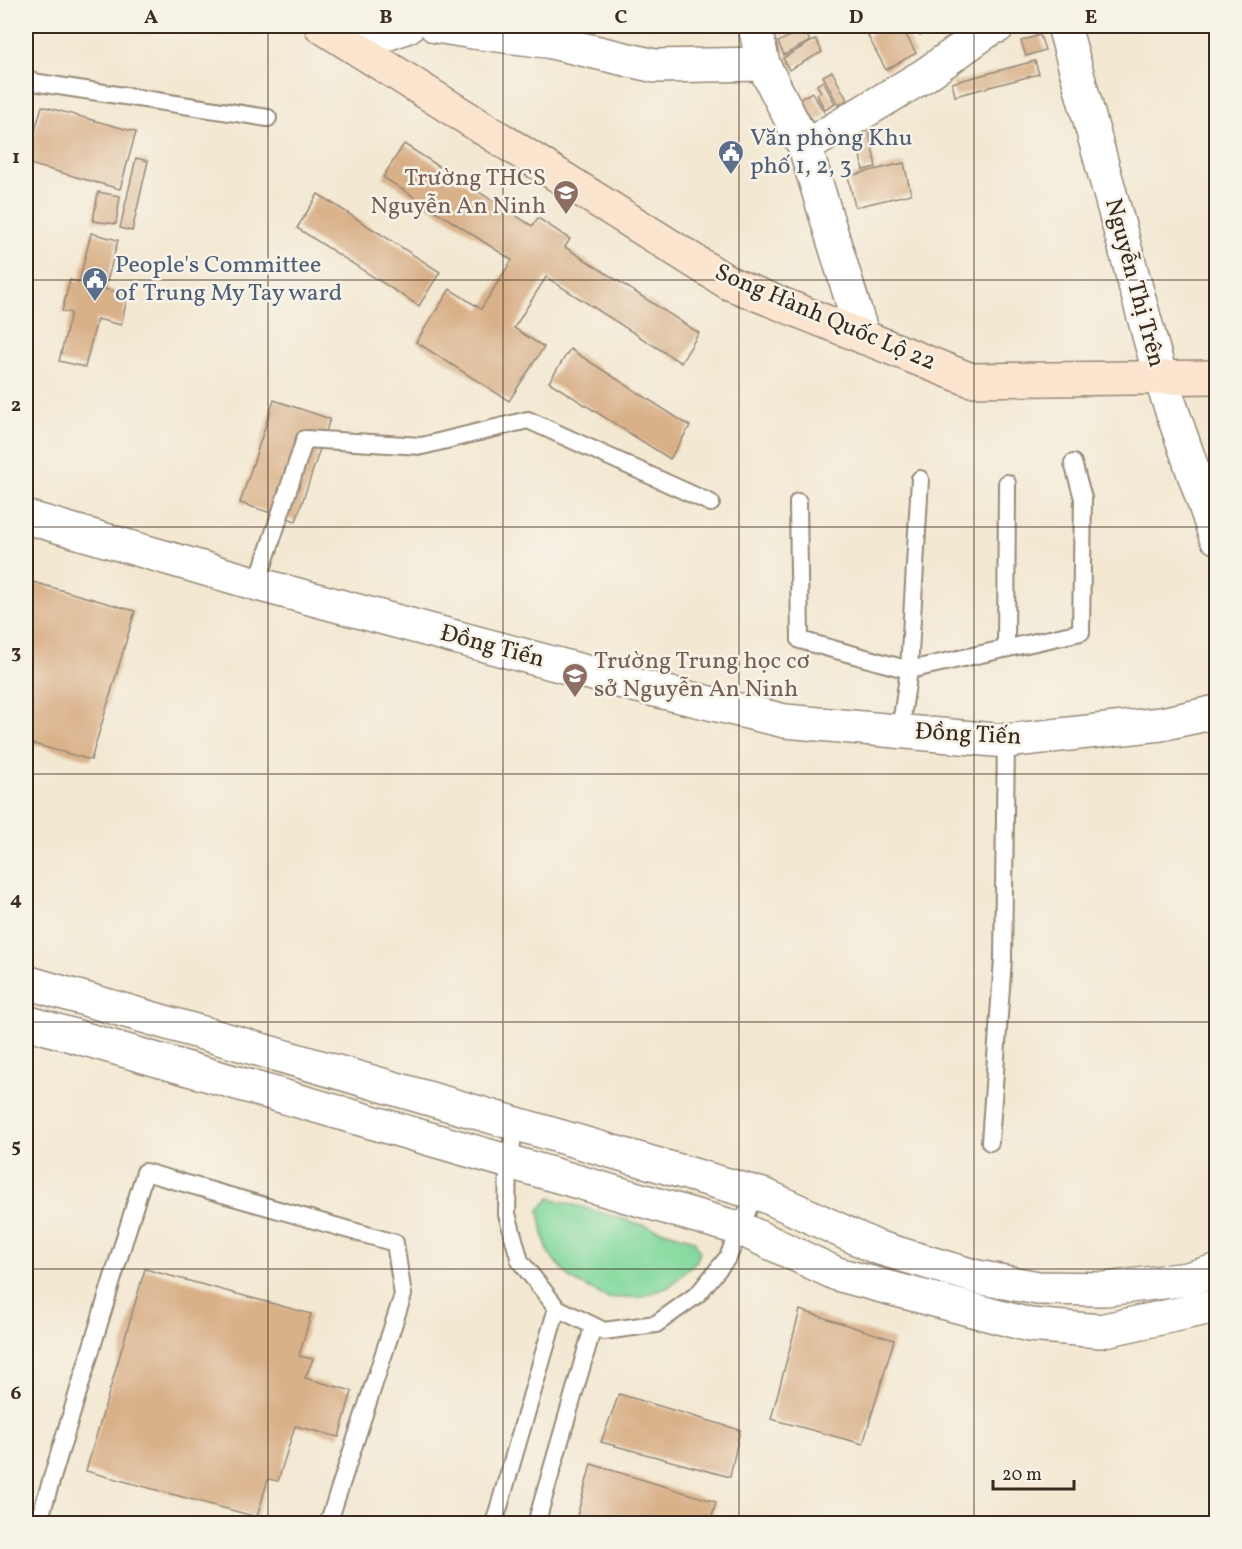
<svg xmlns="http://www.w3.org/2000/svg" width="1242" height="1549" font-family="Vollkorn,serif">
<style>
.green{fill:#83d99d;stroke:#5f825e;stroke-width:1.5}
.building{fill:#d9b189}
.lines{fill:none;stroke-linecap:round;stroke-linejoin:round}
.lane-casing{stroke:#978978;stroke-width:20}
.street-casing{stroke:#978978;stroke-width:36}
.secondary-casing{stroke:#978978;stroke-width:36}
.lane{stroke:#fff;stroke-width:16}
.street{stroke:#fff;stroke-width:33}
.secondary{stroke:#fce5cf;stroke-width:33}
.grid{fill:none;stroke:#3b2a1e;stroke-width:1.5;stroke-opacity:0.55}
.labels{text-anchor:middle;dominant-baseline:central;stroke-width:5;stroke-linejoin:round;paint-order:stroke}
.service-label{font-size:24px;fill:#4e5e75;stroke:#f7f3e8;text-anchor:start}
.education-label{font-size:24px;fill:#785e54;stroke:#f7f3e8;text-anchor:end}
.street-label{font-size:24px;fill:#3b2a1e;stroke:#f7f3e8}
.neatline{fill:none;stroke:#3b2a1e;stroke-width:2}
.grid-label{font-size:20px;text-anchor:middle;font-weight:bold;fill:#3b2a1e}
</style>
<rect width="100%" height="100%" fill="#f7f3e8"/>
<filter id="ink" filterUnits="userSpaceOnUse"><feTurbulence type="fractalNoise" baseFrequency=".0167" numOctaves="2"/><feDisplacementMap in="SourceGraphic" scale="12" xChannelSelector="R" yChannelSelector="G"/><feConvolveMatrix kernelMatrix="1 2 1 2 8 2 1 2 1" color-interpolation-filters="sRGB"/></filter>
<filter id="wash" filterUnits="userSpaceOnUse"><feTurbulence type="fractalNoise" baseFrequency=".008" numOctaves="4" result="noise"/><feDisplacementMap in="SourceGraphic" scale="24" xChannelSelector="R" yChannelSelector="G"/><feGaussianBlur stdDeviation="1.35" result="paint"/><feColorMatrix in="noise" values="0 0 0 0 0 0 0 0 0 0 0 0 0 0 0 0 0 1.4 0 .05"/><feComposite in="paint" operator="in"/></filter>
<g filter="url(#wash)">
<rect width="100%" height="100%" fill="#f3e8d2"/>
<path class="green" d="M550,1198L694,1240L700,1252L697,1260L669,1287L640,1297L608,1298L572,1280L549,1254L543,1234L539,1210Z"/>
<g id="blocks">
<g class="building">
<path d="M776,26H801L782,36Z"/>
<path d="M887,26H901L916,53L886,70L868,36Z"/>
<path d="M916,26H931L933,30L920,35Z"/>
<path d="M803,29L810,41L784,55L778,42Z"/>
<path d="M1040,35L1045,50L1026,56L1021,41Z"/>
<path d="M816,39L822,52L789,70L783,58Z"/>
<path d="M1035,61L1039,74L955,96L952,83Z"/>
<path d="M832,71L847,100L838,105L823,76Z"/>
<path d="M823,81L835,104L825,110L817,95L821,92L817,85Z"/>
<path d="M812,92L826,115L813,123L800,99Z"/>
<path d="M42,106L136,132L120,189L26,163Z"/>
<path d="M868,127L876,167L863,170L855,130Z"/>
<path d="M404,144L532,226L538,218L570,239L565,247L699,333L681,363L546,277L514,328L544,347L509,401L416,342L450,289L481,309L512,260L383,177Z"/>
<path d="M136,158L148,161L132,231L120,228Z"/>
<path d="M904,163L911,194L855,207L848,176Z"/>
<path d="M98,192L120,196L116,224L93,221Z"/>
<path d="M318,194L440,272L419,306L297,228Z"/>
<path d="M91,233L118,240L105,289L128,295L121,325L97,319L85,367L59,361L71,313L62,311L70,280L79,282Z"/>
<path d="M570,349L690,426L670,459L549,382Z"/>
<path d="M274,400L330,419L296,521L240,503Z"/>
<path d="M26,580L135,611L91,760L26,742Z"/>
<path d="M145,1269L311,1314L299,1356L313,1359L305,1378L352,1391L339,1437L295,1426L278,1481L268,1479L257,1517L86,1471Z"/>
<path d="M800,1310L894,1340L863,1444L771,1419Z"/>
<path d="M619,1394L740,1430L730,1477L601,1442Z"/>
<path d="M591,1464L716,1502L710,1524H575Z"/>
</g>
</g>
</g>
<g filter="url(#ink)">
<use href="#blocks" fill-opacity="0" stroke="#978978" stroke-width="1.5"/>
<g class="lines">
<defs>
<g id="lane">
<path d="M26,81L268,118"/>
<path d="M798,502L800,640L909,670L920,479"/>
<path d="M257,584L305,439L422,446L528,420L711,503"/>
<path d="M1006,649L1007,483"/>
<path d="M900,731L909,670L1081,632L1083,498L1073,463"/>
<path d="M516,1124L508,1162L507,1214L520,1261L557,1308L604,1331L656,1324L698,1294L728,1257L755,1193"/>
<path d="M990,1142L1003,959L1006,741"/>
<path d="M38,1524L145,1172L395,1243L403,1295L328,1524"/>
<path d="M494,1524L557,1308"/>
<path d="M536,1524L593,1327"/>
</g>
<g id="street">
<path d="M436,26L473,32L547,41L655,66L763,64"/>
<path d="M755,26L763,64L805,147L863,337"/>
<path d="M1064,26L1161,379L1216,537"/>
<path d="M354,46L408,26"/>
<path d="M805,147L925,75L994,26H998"/>
<path d="M26,517L257,584L638,686L785,721L1006,741L1161,724L1216,712"/>
<path d="M26,982L766,1196L876,1247L977,1277L1038,1288L1105,1289L1187,1279L1216,1271"/>
<path d="M26,1022L741,1229L837,1274L1029,1325L1100,1331L1216,1306"/>
</g>
<path id="secondary" d="M321,26L729,283L971,380L1216,377"/>
</defs>
<use href="#lane" class="lane-casing"/>
<use href="#street" class="street-casing"/>
<use href="#secondary" class="secondary-casing"/>
<use href="#lane" class="lane"/>
<use href="#street" class="street"/>
<use href="#secondary" class="secondary"/>
</g>
</g>
<path class="grid" d="M268,26V1524M503,26V1524M739,26V1524M974,26V1524M26,280H1216M26,527H1216M26,774H1216M26,1022H1216M26,1269H1216"/>
<defs>
<symbol id="civic-pin" viewBox="-11 -11 22 30"><path d="M0 17L-7.5 6A9.5 9.5 0 1 1 7.5 6Z" fill="#5c6f8a" stroke="#f7f3e8"/><path d="M-.6-6.5H3V-4.5H.6V-3L4-1V1h2V6H-6V1h2V-1L-.6-3ZM-1.2 2.5V6h2.4V2.5Z" fill="#fff"/></symbol>
<symbol id="school-pin" viewBox="-11 -11 22 30"><path d="M0 17L-7.5 6A9.5 9.5 0 1 1 7.5 6Z" fill="#8d6e63" stroke="#f7f3e8"/><path d="M0-5L7-2L0 1L-7-2ZM-4 1L0 2.5L4 1V4Q0 6-4 4Z" fill="#fff"/></symbol>
</defs>
<g fill-rule="evenodd">
<use href="#civic-pin" x="716" y="138" width="30" height="40"/>
<use href="#school-pin" x="551" y="178" width="30" height="40"/>
<use href="#civic-pin" x="80" y="265" width="30" height="40"/>
<use href="#school-pin" x="560" y="661" width="30" height="40"/>
</g>
<g class="labels">
<g class="service-label">
<text x="750" y="139">Văn phòng Khu<tspan x="750" dy="28">phố 1, 2, 3</tspan></text>
<text x="115" y="266">People's Committee<tspan x="115" dy="28">of Trung My Tay ward</tspan></text>
</g>
<g class="education-label">
<text x="546" y="179">Trường THCS<tspan x="546" dy="28">Nguyễn An Ninh</tspan></text>
<text x="594" y="662" text-anchor="start">Trường Trung học cơ<tspan x="594" dy="28">sở Nguyễn An Ninh</tspan></text>
</g>
<g class="street-label">
<text transform="translate(1134 283) rotate(75)">Nguyễn Thị Trên</text>
<text transform="translate(825 318) rotate(23)">Song Hành Quốc Lộ 22</text>
<text transform="translate(492 647) rotate(15)">Đồng Tiến</text>
<text transform="translate(968 735) rotate(3)">Đồng Tiến</text>
</g>
</g>
<rect width="1242" height="1549" fill="none" stroke="#f7f3e8" stroke-width="66"/>
<path d="M993 1480v9h81v-9" fill="none" stroke="#3b2a1e" stroke-width="3"/>
<text x="1002" y="1480" font-size="18" fill="#3b2a1e" stroke="#f7f3e8" stroke-width="4.5" paint-order="stroke">20 m</text>
<rect x="33" y="33" width="1176" height="1483" class="neatline"/>
<g class="grid-label">
<text x="151" y="23">A</text>
<text x="386" y="23">B</text>
<text x="621" y="23">C</text>
<text x="856" y="23">D</text>
<text x="1091" y="23">E</text>
<text x="16" y="163">1</text>
<text x="16" y="411">2</text>
<text x="16" y="658">3</text>
<text x="16" y="905">4</text>
<text x="16" y="1152">5</text>
<text x="16" y="1399">6</text>
</g>
</svg>
